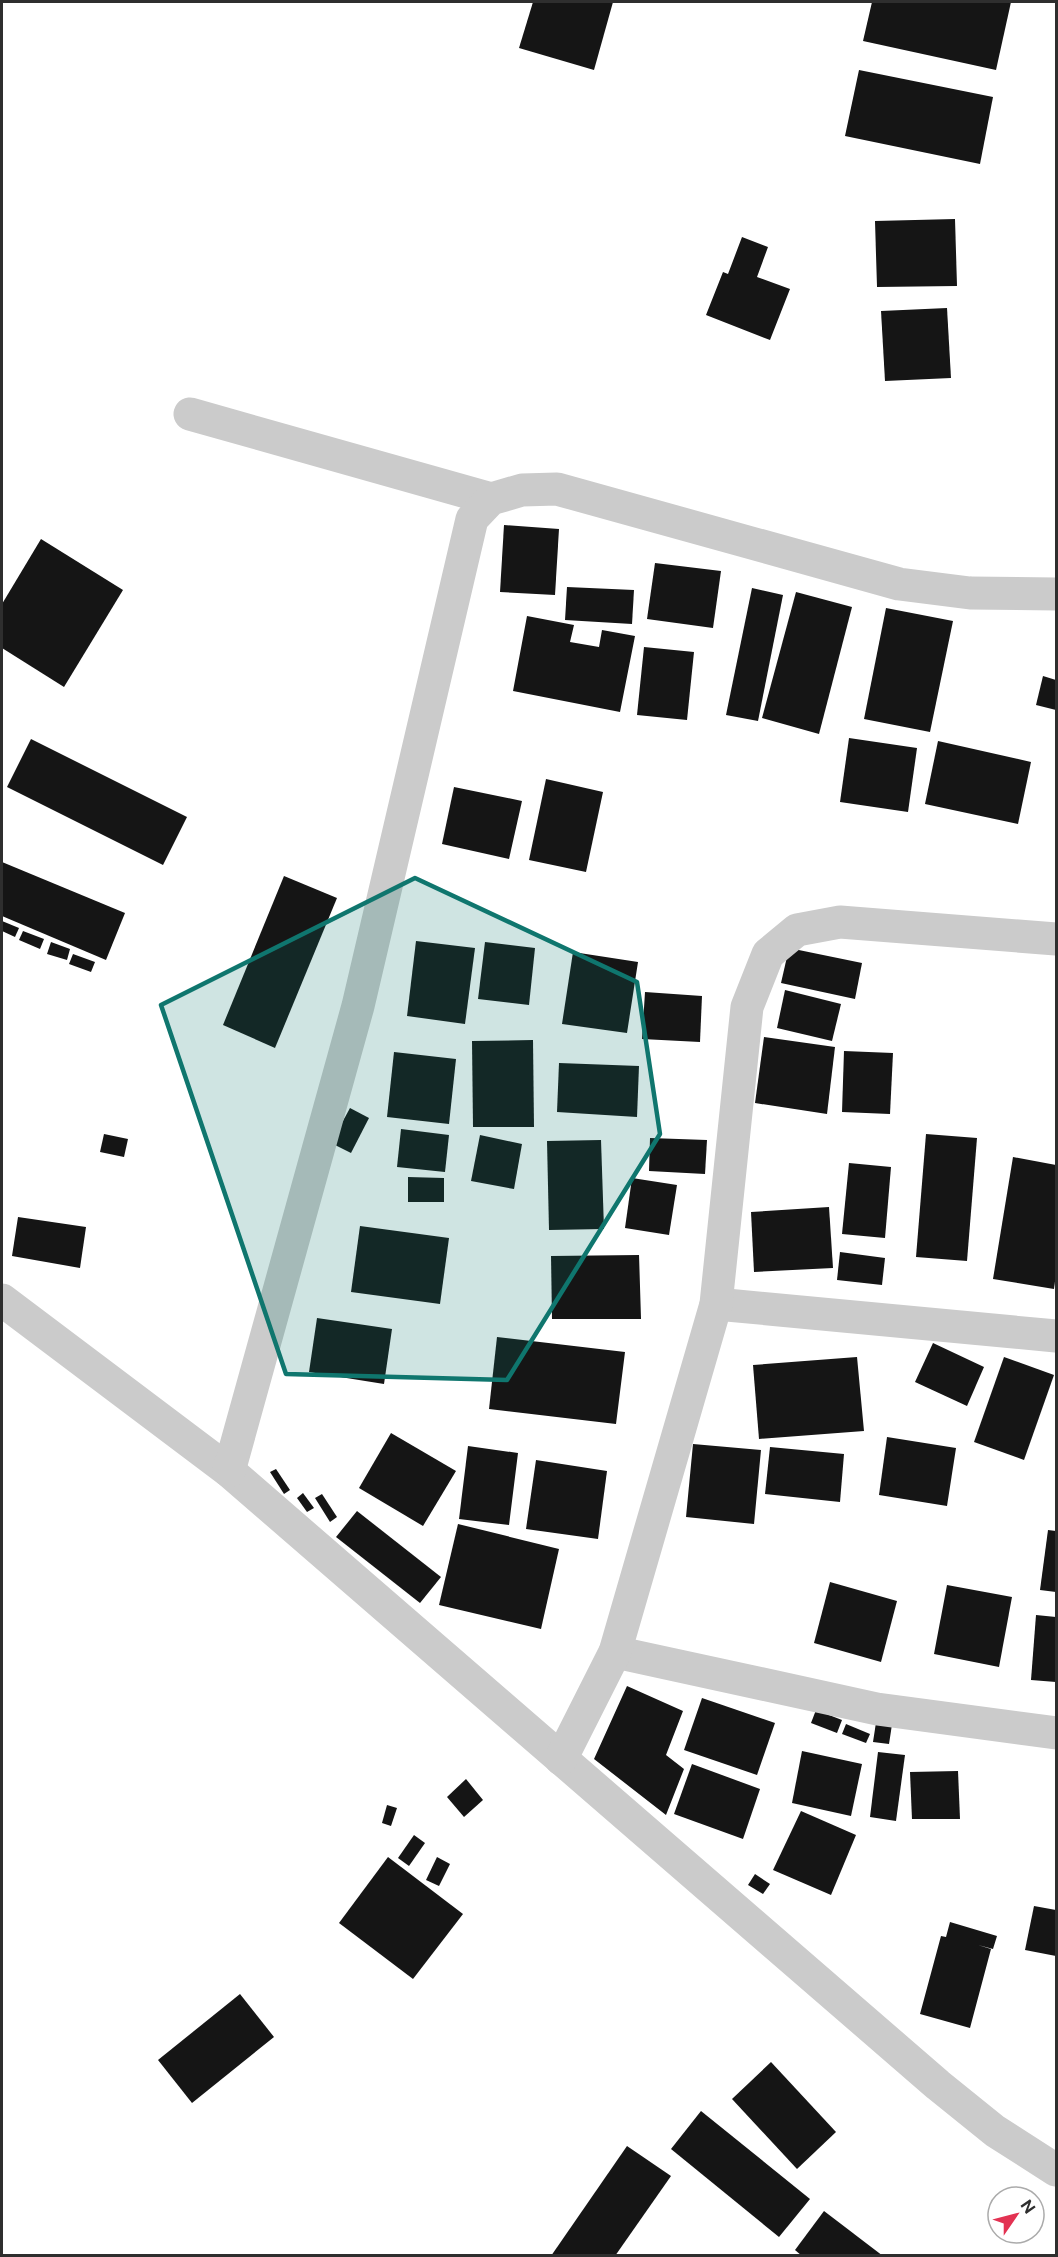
<svg xmlns="http://www.w3.org/2000/svg" width="1058" height="2257" font-family="'Public Sans',sans-serif">
<style>
.building{fill:#151515}
.lines{fill:none;stroke-linecap:round;stroke-linejoin:round}
.minor{stroke:#cbcbcb;stroke-width:33}
.marked{fill:#0f766e;fill-opacity:0.2;stroke:#0f766e;stroke-width:4.5;stroke-linejoin:round}
</style>
<rect width="100%" height="100%" fill="#fff"/>
<g class="building">
<path d="M533,2H613L594,70L519,48Z"/>
<path d="M872,2H1011L996,70L863,41Z"/>
<path d="M859,70L993,97L980,164L845,136Z"/>
<path d="M955,219L957,286L877,287L875,221Z"/>
<path d="M742,237L768,247L757,277L790,289L770,340L706,315L723,272L728,274Z"/>
<path d="M947,308L951,378L885,381L881,311Z"/>
<path d="M504,525L559,529L555,595L500,592Z"/>
<path d="M41,539L123,590L64,687L2,648V604Z"/>
<path d="M655,563L721,571L713,628L647,619Z"/>
<path d="M567,587L634,590L632,624L565,620Z"/>
<path d="M752,588L783,595L758,721L726,715Z"/>
<path d="M796,592L852,607L819,734L762,718Z"/>
<path d="M886,608L953,621L930,732L864,719Z"/>
<path d="M527,616L574,625L570,642L599,647L602,630L635,636L620,712L513,691Z"/>
<path d="M644,647L694,652L687,720L637,715Z"/>
<path d="M1043,676L1056,680V710L1036,705Z"/>
<path d="M849,738L917,748L908,812L840,802Z"/>
<path d="M31,739L187,817L163,865L7,787Z"/>
<path d="M938,741L1031,762L1018,824L925,804Z"/>
<path d="M546,779L603,792L586,872L529,860Z"/>
<path d="M454,787L522,801L509,859L442,844Z"/>
<path d="M2,862L125,913L106,960L2,916Z"/>
<path d="M284,876L337,898L275,1048L223,1025Z"/>
<path d="M2,921L19,928L15,937L2,931Z"/>
<path d="M23,931L44,939L40,949L19,940Z"/>
<path d="M416,941L475,948L465,1024L407,1016Z"/>
<path d="M51,942L70,949L67,960L47,954Z"/>
<path d="M485,942L535,948L529,1005L478,999Z"/>
<path d="M789,948L862,963L855,999L781,983Z"/>
<path d="M573,952L638,962L627,1033L562,1024Z"/>
<path d="M73,954L95,962L91,972L69,964Z"/>
<path d="M785,990L841,1004L832,1041L777,1028Z"/>
<path d="M645,992L702,996L700,1042L642,1039Z"/>
<path d="M764,1037L835,1047L827,1114L755,1103Z"/>
<path d="M533,1040L534,1127H473L472,1041Z"/>
<path d="M844,1051L893,1053L890,1114L842,1112Z"/>
<path d="M394,1052L456,1059L449,1124L387,1117Z"/>
<path d="M559,1063L639,1066L637,1117L557,1112Z"/>
<path d="M350,1108L369,1118L351,1153L331,1143Z"/>
<path d="M401,1129L449,1135L445,1172L397,1167Z"/>
<path d="M104,1134L128,1139L124,1157L100,1152Z"/>
<path d="M926,1134L977,1138L967,1261L916,1257Z"/>
<path d="M480,1135L522,1144L514,1189L471,1181Z"/>
<path d="M650,1138L707,1140L705,1174L649,1171Z"/>
<path d="M601,1140L604,1229L549,1230L547,1141Z"/>
<path d="M1013,1157L1056,1165V1274L1054,1289L993,1279Z"/>
<path d="M849,1163L891,1167L885,1238L842,1234Z"/>
<path d="M408,1177L444,1178V1202H408Z"/>
<path d="M632,1178L677,1185L669,1235L625,1228Z"/>
<path d="M829,1207L833,1268L754,1272L751,1212Z"/>
<path d="M18,1217L86,1227L80,1268L12,1256Z"/>
<path d="M360,1226L449,1238L440,1304L351,1292Z"/>
<path d="M840,1252L885,1258L882,1285L837,1280Z"/>
<path d="M639,1255L641,1319H552L551,1256Z"/>
<path d="M317,1318L392,1329L384,1384L309,1372Z"/>
<path d="M497,1337L625,1352L616,1424L489,1409Z"/>
<path d="M933,1343L984,1367L967,1406L915,1382Z"/>
<path d="M857,1357L864,1431L759,1439L753,1365Z"/>
<path d="M1004,1357L1054,1375L1024,1460L974,1442Z"/>
<path d="M391,1433L456,1471L423,1526L359,1488Z"/>
<path d="M887,1437L956,1448L947,1506L879,1495Z"/>
<path d="M693,1444L761,1450L754,1524L686,1517Z"/>
<path d="M468,1446L518,1453L509,1525L459,1519Z"/>
<path d="M770,1447L844,1454L840,1502L765,1494Z"/>
<path d="M536,1460L607,1471L598,1539L526,1529Z"/>
<path d="M276,1469L290,1490L284,1494L270,1472Z"/>
<path d="M303,1493L314,1508L307,1512L297,1498Z"/>
<path d="M322,1494L337,1517L330,1522L315,1498Z"/>
<path d="M357,1511L441,1577L420,1603L336,1537Z"/>
<path d="M458,1524L559,1549L541,1629L439,1605Z"/>
<path d="M1048,1530L1056,1531V1592L1040,1590Z"/>
<path d="M830,1582L897,1601L881,1662L814,1643Z"/>
<path d="M947,1585L1012,1597L999,1667L934,1654Z"/>
<path d="M1036,1615L1056,1617V1682L1031,1680Z"/>
<path d="M627,1686L683,1711L666,1755L684,1769L666,1815L594,1759Z"/>
<path d="M702,1698L775,1723L757,1775L684,1750Z"/>
<path d="M816,1710L842,1720L837,1733L811,1723Z"/>
<path d="M877,1716L893,1718L889,1744L873,1742Z"/>
<path d="M846,1724L870,1734L866,1743L842,1734Z"/>
<path d="M802,1751L862,1764L851,1816L792,1803Z"/>
<path d="M878,1752L905,1755L896,1821L870,1817Z"/>
<path d="M692,1764L760,1789L743,1839L674,1814Z"/>
<path d="M958,1771L960,1819H912L910,1772Z"/>
<path d="M466,1779L483,1800L464,1817L447,1797Z"/>
<path d="M387,1805L397,1808L391,1826L382,1823Z"/>
<path d="M801,1811L856,1835L831,1895L773,1870Z"/>
<path d="M414,1835L425,1843L409,1866L398,1858Z"/>
<path d="M388,1857L463,1914L413,1979L339,1923Z"/>
<path d="M437,1857L450,1864L439,1886L426,1880Z"/>
<path d="M755,1874L770,1884L763,1894L748,1885Z"/>
<path d="M1034,1906L1056,1910V1956L1025,1950Z"/>
<path d="M950,1922L997,1936L993,1949L978,1945L991,1949L970,2028L920,2014L941,1936L946,1937Z"/>
<path d="M240,1994L274,2037L192,2103L158,2060Z"/>
<path d="M771,2062L836,2132L797,2169L732,2099Z"/>
<path d="M701,2111L810,2199L779,2237L671,2149Z"/>
<path d="M627,2146L671,2176L615,2256H551Z"/>
<path d="M824,2211L883,2256H802L795,2250Z"/>
</g>
<g class="lines">
<g class="minor">
<path d="M190,414L491,499"/>
<path d="M2,1300L229,1471L938,2085L995,2131L1056,2170"/>
<path d="M716,1304L1056,1336"/>
<path d="M229,1471L358,1006L472,519L491,499L522,490L557,489L899,584L970,593L1056,594"/>
<path d="M615,1652L877,1709L1056,1733"/>
<path d="M561,1759L615,1652L716,1304L747,1007L768,954L797,930L840,922L1056,939"/>
</g>
</g>
<path class="marked" d="M415,878L637,982L660,1134L507,1380L286,1374L161,1005Z"/>
<rect width="1058" height="2257" fill="none" stroke="#2e2e2e" stroke-width="6"/>
<g transform="translate(1016 2215) rotate(55)"><circle r="28" fill="#ffffff" stroke="#ababab" stroke-width="1.5"/>
<path d="M0-4.5L10 22L0 15L-10 22Z" fill="#e33252"/>
<text y="-9" font-size="16" font-weight="bold" text-anchor="middle" fill="#2e2e2e">N</text>
</g>
</svg>
